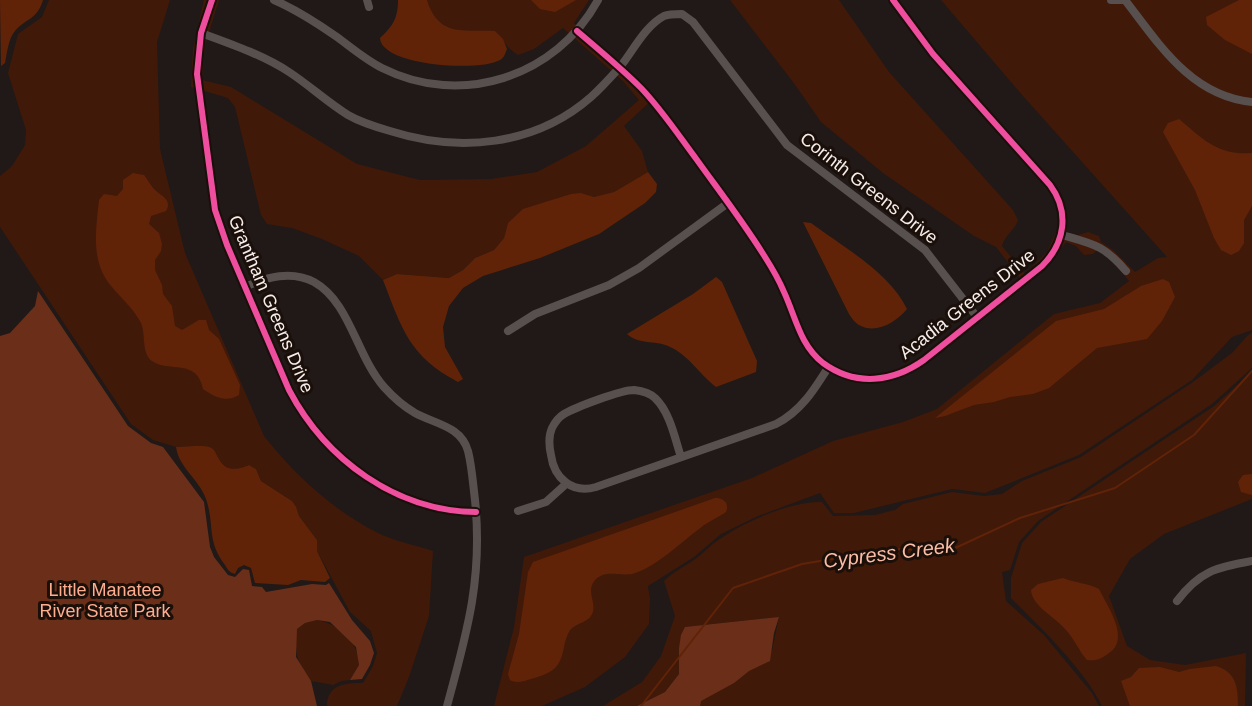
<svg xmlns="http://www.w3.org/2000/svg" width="1252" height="706" font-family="Arial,sans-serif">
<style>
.green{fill:#411909}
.forest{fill:#6b2f19}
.water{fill:#602308}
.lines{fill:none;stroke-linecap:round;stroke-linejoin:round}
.stream{stroke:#602308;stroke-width:2}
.minor{stroke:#57504e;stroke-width:8}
.cycleway-casing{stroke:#1b0f0a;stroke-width:10}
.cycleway{stroke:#ef4d9e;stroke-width:6}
.labels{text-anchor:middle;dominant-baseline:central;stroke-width:6;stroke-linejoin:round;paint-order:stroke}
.street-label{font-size:18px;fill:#f7eeeb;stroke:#1b0f0a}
.park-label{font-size:18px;fill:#ffad8f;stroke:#1b0f0a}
.water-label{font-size:20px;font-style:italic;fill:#fcbda6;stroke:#1b0f0a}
</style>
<rect width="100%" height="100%" fill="#201917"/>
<g class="green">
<path d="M49,0H170L157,42L160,149L185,253L264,436C294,474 333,510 376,532C394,541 415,545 433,551L429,616L409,677L397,706H327C327,684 346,683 363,683L373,666L377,653L371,631L350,612L317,551V540L299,516L292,501L261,481L256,469L249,465C230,473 223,469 214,450L194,446L176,447L153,440L131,424L0,227V176L12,166L25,145L26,130L8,73L18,34L42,17Z"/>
<path d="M204,0H219L205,45L202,80L231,87L357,164L420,180L491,179L537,172L586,146L639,100L623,81L563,28L534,49L518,55C507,49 504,40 495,31C464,30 438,37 427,0H589L574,23L655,97L624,126L642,151L648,172L614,192L594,197L581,193L508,223L504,238L494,250L475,258L463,270L449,278L397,274L383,280L359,256L322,239L292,228L267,224L261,215L235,107L228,98L191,87L193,49Z"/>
<path d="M730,0H839L889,72L1013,210L1018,220C1015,230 1004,236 1002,246L1025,274L1047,252L1057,230L1078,235L1088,232L1099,236L1101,242L1113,250L1135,272L1158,258L1167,257L1023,96L941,0H1252V330L1232,337L1192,380L1079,455L985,493L952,489L854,513H834L820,493L758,516L721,534L694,557L648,586L650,599L649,624L625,657L585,687L542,706H494L514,627L524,557L752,478L833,441L903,422L937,409L1054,314L1100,303L1129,281L1110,258L1098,249L1093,254L1084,255L1076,246L1066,242L1052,261L1024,283L996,247L974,236L883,173L821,122L793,82Z"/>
<path d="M1252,333V368L1212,404L1038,521L1019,542L1010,570L1002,572L1006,601L1044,635L1092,693L1099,706H679L772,650L779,617L686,627L679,648V674L665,692L637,706H603L642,682L661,656L675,616L664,581C673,572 684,567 694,560C704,553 712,543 723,537C748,520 793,501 822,502L833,516L875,515L895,510L903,504L952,492L984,496L1002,494L1022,481L1081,457L1193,382L1232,353L1248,335Z"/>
<path d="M1252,372V499L1164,534L1130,559L1109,596L1127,646L1150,660L1185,665L1246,653L1245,706H1102C1084,669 1040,627 1011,598V578L1022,543L1041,522L1214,406Z"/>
<path d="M317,620C339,624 359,642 359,665L350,680L341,681L333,685L311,681C297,661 294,654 297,629L305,623Z"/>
</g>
<g class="forest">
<path d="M38,291L128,426L151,443L163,447L204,502L210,547L214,557L228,575L235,577L243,569L249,570L252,586L262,587L266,592L312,584L326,585L329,583L352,620L370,641L374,653L370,665L362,679L350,680L359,665L356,647L330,622L317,620L305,623L297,629L296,657L311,681L317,706H0V336L10,333L35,306Z"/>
<path d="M779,617L774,633L770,661L749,671L734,683L701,701L700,706H637L665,692L679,674V648L681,635L685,627Z"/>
</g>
<g class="water">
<path d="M0,0H43C37,20 26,18 15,31C8,39 7,54 5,63L1,66Z"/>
<path d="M398,0H427C439,38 464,29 495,31L503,39L507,49C505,54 504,58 500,60C480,72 381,66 380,38C393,26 398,18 398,0Z"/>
<path d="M531,0H576L555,12L540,9Z"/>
<path d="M1239,0H1252V54L1225,40L1207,25L1206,17Z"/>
<path d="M1179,119C1203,139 1218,156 1252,153V206L1244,220V243L1239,251L1231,255L1221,250L1214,238L1195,190L1163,132L1168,123Z"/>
<path d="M648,172L657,184L656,192L645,203L599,234L540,258L483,276L463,288L449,306L443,327L445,347L463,379L458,382C409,356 402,329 383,280L397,274L449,278L463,270L475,258L494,250L504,238L508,223L523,209L571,194L581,193L594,197L614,192Z"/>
<path d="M133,173L144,175C147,179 150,184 153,188C160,196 173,199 166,211L151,216L149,224L159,233L162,244L161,251L155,260V270L162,285L163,294L172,306L175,326L182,330L199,320H206L209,330L219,339L240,385L239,395C225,403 215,397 203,389C197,358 170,373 152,361C141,353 146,334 141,323C134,309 121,298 112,287C90,262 96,230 99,200L104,194L117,196L123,189V180Z"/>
<path d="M803,222L811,223C842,246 890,273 907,309C896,322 876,335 859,325C855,323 851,317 849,314Z"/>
<path d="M716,277L722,282L757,361L756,372L716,387C699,374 688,354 668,346C654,340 640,345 627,334L693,294Z"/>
<path d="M1163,279L1169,282L1175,297L1162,321L1147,339L1097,348L1049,388L1033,394L1010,397L994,402L974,405L945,416L935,418L1056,321L1104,309L1141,286Z"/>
<path d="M194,446C201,446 210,445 214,450C216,453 217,456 219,459C226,472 238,470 249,465L256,469L261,481L292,501L296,507L299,516L317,540V551L330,578L325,582L301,580L288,585L255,583L251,568L244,565L238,568L235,574C229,572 228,570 225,565C206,540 215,525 206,499C199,479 179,468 176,447Z"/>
<path d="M1252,474V495L1241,492L1238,482L1243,475Z"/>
<path d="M715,498C722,498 728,501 727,509L726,512C717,518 707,522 699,529C680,543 657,566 635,573C622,578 603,567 593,583C587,593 597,604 592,614C589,622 576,623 570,630C567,635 565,641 564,647C560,669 552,673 531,679C524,681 517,684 510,680L508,674L519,634L528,572L533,562Z"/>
<path d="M1063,578C1075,583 1088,583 1099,589C1107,606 1131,639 1109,653C1101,659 1097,661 1087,660C1079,651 1074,638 1065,629C1055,617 1032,606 1031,590L1038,584Z"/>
<path d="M1216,666C1236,672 1238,687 1238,706H1130L1121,681L1131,677L1139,668L1160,667L1179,672L1190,669Z"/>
</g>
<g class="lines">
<path class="stream" d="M641,706L733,588L802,564L891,549L951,550L1020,518L1115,488L1194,435L1252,371"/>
<g class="minor">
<path d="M212,0L201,33L197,74L215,210L227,245L289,390C326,460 396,511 476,512"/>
<path d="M274,0C297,10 317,23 337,37C352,48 366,60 382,68C461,108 556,77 598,0"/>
<path d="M367,0L369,7"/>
<path d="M1111,0H1125"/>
<path d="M1125,0C1159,44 1191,96 1252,102"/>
<path d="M577,31C598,49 621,68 641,88C662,110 679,136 697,160C720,192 744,223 765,257C772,268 779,280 784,292C796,318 800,345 823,363C856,387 893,382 924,360L1042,266C1065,243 1070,212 1050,185L933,54L893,0"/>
<path d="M201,33C231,44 263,55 289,72C309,85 327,102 348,115C360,122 376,127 390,131C459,153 535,146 591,97C601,88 611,77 620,67C633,51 645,26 664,16C669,14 676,14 682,14L693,22L787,145L925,250L977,317"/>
<path d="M1062,235C1093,244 1104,245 1126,271"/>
<path d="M245,287C267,277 291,270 314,282C350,302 356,355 384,387C393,397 403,406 415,413C435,424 461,426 468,451C472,467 473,484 475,500C483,578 467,633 447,706"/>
<path d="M508,331L535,314L609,285L639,268L728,203"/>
<path d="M681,457C675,439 670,412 655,398C650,393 642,391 634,390C621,390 576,407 564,414C559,417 555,422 552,428C548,437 549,446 551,455C554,478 572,494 596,487L776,424C801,411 814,390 829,366"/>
<path d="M518,511L546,502L566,484"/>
<path d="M1177,601C1200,571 1215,568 1252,561"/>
</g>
<defs>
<g id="cycleway">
<path d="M212,0L201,33L197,74L215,210L227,245L289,390C326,460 396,511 476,512"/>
<path d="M577,31C598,49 621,68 641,88C662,110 679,136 697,160C720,192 744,223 765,257C772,268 779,280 784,292C796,318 800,345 823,363C856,387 893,382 924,360L1042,266C1065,243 1070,212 1050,185L933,54L893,0"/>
</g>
</defs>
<use href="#cycleway" class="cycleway-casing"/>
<use href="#cycleway" class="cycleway"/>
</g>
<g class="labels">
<g class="street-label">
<text transform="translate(869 188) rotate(38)">Corinth Greens Drive</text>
<text transform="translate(271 304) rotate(67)">Grantham Greens Drive</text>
<text transform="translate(967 304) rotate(-38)">Acadia Greens Drive</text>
</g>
<g class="park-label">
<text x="105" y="590">Little Manatee<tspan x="105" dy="21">River State Park</tspan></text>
</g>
<g class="water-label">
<text transform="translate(889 553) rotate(-7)">Cypress Creek</text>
</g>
</g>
</svg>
